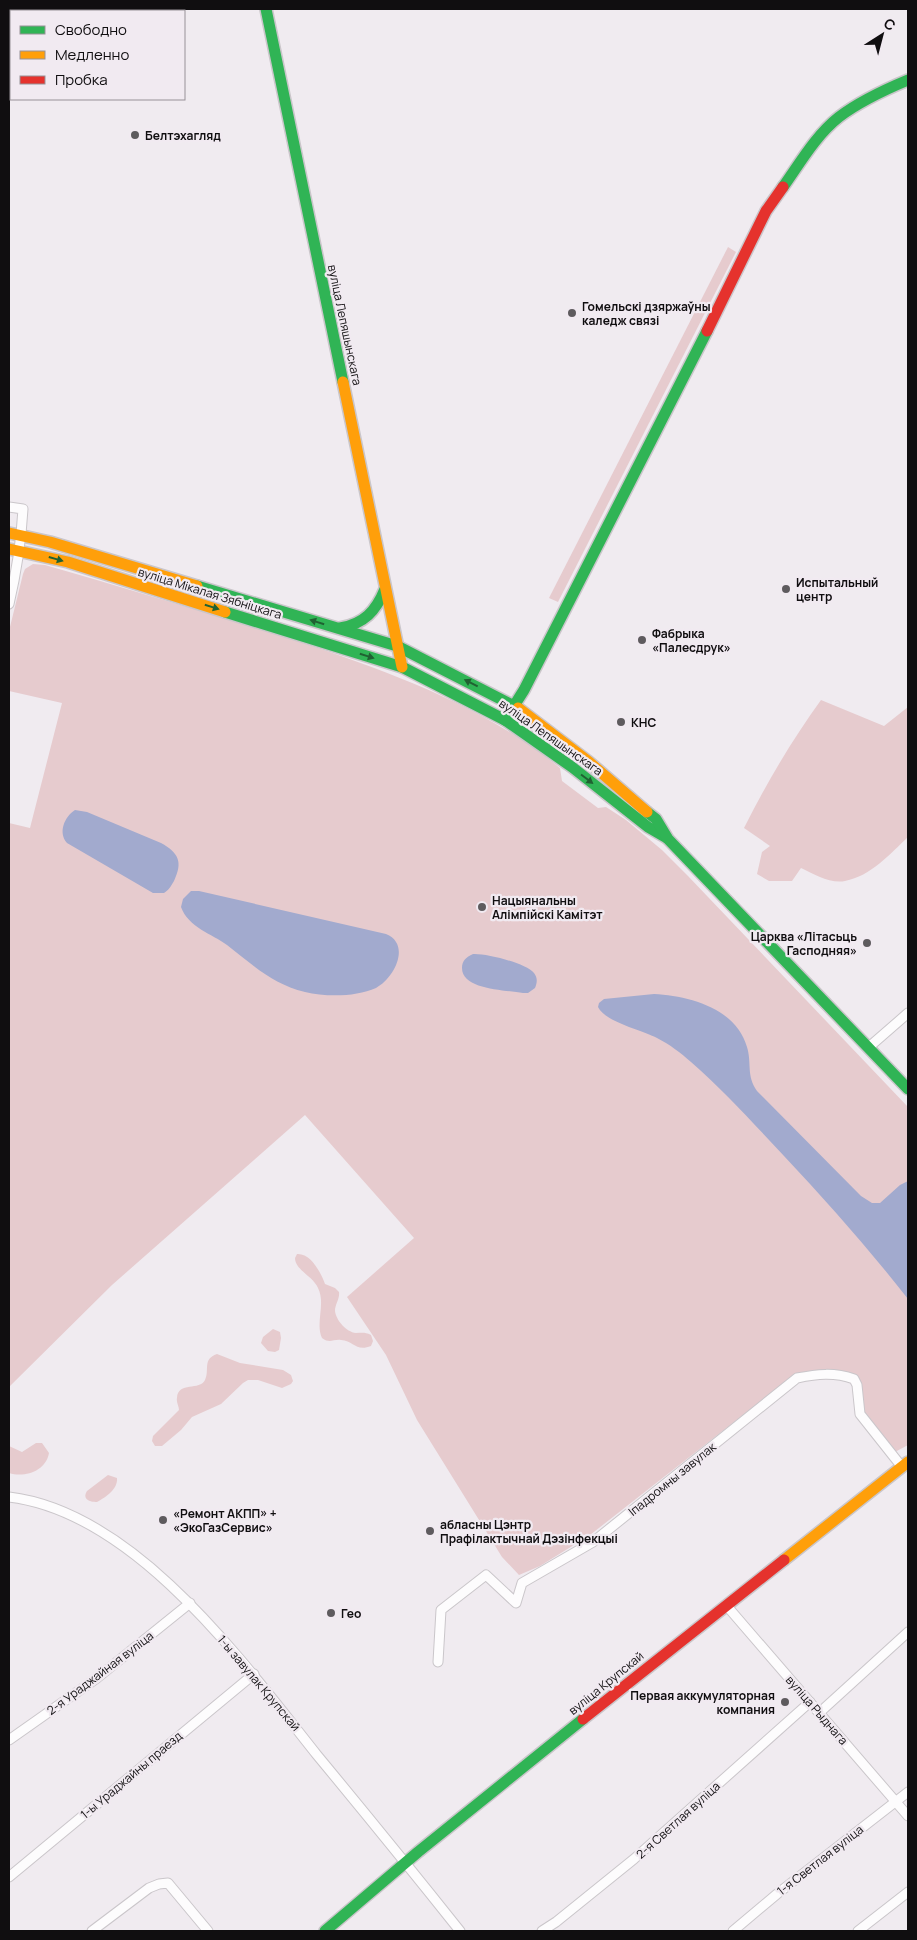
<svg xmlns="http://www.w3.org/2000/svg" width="917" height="1940" font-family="Manrope,sans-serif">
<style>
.green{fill:#e6cbce}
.water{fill:#a2aace}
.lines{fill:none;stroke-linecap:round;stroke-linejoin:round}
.street-casing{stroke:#cac6ca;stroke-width:11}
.fast-casing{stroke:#cac6ca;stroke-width:14}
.slow-casing{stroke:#cac6ca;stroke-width:14}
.jam-casing{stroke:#cac6ca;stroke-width:14}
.street{stroke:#fdfcfd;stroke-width:9}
.fast{stroke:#30b455;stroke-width:11}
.slow{stroke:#ff9f0a;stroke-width:11}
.jam{stroke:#e5322d;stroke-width:11}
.oneway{fill:#206132}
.poi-dot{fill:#5e5b5e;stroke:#f1eaf1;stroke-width:2}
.labels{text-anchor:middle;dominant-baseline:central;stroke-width:4.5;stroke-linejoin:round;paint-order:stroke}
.poi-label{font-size:12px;font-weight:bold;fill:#100e10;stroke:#f1eaf1;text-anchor:start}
.street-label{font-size:12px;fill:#100e10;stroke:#f1eaf1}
</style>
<rect width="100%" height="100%" fill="#f0ebf0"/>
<g class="green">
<path d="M728,247L736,252L558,602L549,598Z"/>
<path d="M33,564L45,565C125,588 205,612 285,637C379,668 483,704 560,768L562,781L598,808L606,807L626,820L662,850L688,876L908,1107V1445L895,1452L862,1419L857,1389L847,1376L789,1379L590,1535L540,1566L519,1575L502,1557L417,1420L386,1355L347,1297L414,1238L305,1115L112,1285L9,1387V823L30,828L62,703L9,691V631L23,574L25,569Z"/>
<path d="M821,700L884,726L908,707V837C890,854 871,876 845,881C831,884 813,874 801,868L792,881H769L757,874L762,852L770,846L744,828C766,784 792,740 821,700Z"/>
<path d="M297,1254C311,1253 321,1273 325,1284L335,1288L339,1292C340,1299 335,1304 335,1311C336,1320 346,1332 356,1333C362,1333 365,1332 371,1335L373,1341L371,1346C356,1352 354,1341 341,1340C333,1339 330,1344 322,1338C315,1323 326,1304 318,1288C313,1276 295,1270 295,1258Z"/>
<path d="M273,1329L280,1332L281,1338L279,1350L275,1352L268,1351L261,1343L263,1337Z"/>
<path d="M217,1354L240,1363L283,1370L291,1375L293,1381L291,1384L282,1388L258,1380H248L243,1383L221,1404L192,1417L181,1430L162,1446H155L152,1441L153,1436L179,1410C179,1406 176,1402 177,1398C178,1381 200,1391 205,1380C210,1370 202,1359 217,1354Z"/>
<path d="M36,1443H42L49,1453C46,1471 25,1478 9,1473V1446L22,1452Z"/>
<path d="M108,1475L117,1478C118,1489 106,1497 97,1502C89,1502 82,1499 87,1491Z"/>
</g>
<g class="water">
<path d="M75,810L87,812L161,843C179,853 183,862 174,881C171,886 169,890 164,893H153L67,843C58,833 64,817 75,810Z"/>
<path d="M191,891H199L386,934C411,944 395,978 376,988C356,997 326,997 305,992C272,984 253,965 227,945C212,934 188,927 181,907L183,899Z"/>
<path d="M473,954C485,953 526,963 534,973C538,978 537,983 535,988L528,993H523C506,990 462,990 462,968C462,961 466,957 473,954Z"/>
<path d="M654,994C689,996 736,1008 747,1047C752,1064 746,1075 757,1091L861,1196L872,1203H880L900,1185L908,1181V1299C869,1249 827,1202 784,1156C754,1124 724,1091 691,1062C681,1053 669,1044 657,1038C642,1030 605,1022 598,1007L599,1003L604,999Z"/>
</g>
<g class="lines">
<defs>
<g id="street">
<path d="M9,507L23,509C21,544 17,570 9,604"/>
<path d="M869,1047L908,1013"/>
<path d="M9,1497C135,1512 243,1662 317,1755C365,1813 413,1872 460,1931"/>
<path d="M726,1605L908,1816"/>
<path d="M438,1662L441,1610L486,1575L516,1603L522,1583L593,1542L797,1378C817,1374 834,1372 854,1379L857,1385L860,1414L902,1467"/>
<path d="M819,1713L908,1632"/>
<path d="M9,1740L97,1678L190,1603"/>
<path d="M9,1877L254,1674"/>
<path d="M92,1931L149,1888L159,1884L168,1883L208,1931"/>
<path d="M542,1931L556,1922L634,1859L810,1702"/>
<path d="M733,1931L777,1894L908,1792"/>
<path d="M858,1931L908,1892"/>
</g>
<g id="fast">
<path d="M266,9L343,382"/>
<path d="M783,187C800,163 816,135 839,117C860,101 884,90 908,80"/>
<path d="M197,586L397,646L518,708"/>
<path d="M225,612L402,667L505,720L572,767L648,827L667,838"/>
<path d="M340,628C364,624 376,611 385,589"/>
<path d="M505,720L524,690L707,331"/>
<path d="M647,812L656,819L668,839L908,1089"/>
<path d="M325,1931L418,1852L583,1719"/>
</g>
<g id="slow">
<path d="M343,382L402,667"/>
<path d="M9,533L50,542L197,586"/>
<path d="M9,549L68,562L225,612"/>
<path d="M518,708L589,762L647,812"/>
<path d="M784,1560L908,1462"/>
</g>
<g id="jam">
<path d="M707,331L766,211L783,187"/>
<path d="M583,1719L784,1560"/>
</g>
</defs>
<use href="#street" class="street-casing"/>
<use href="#fast" class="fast-casing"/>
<use href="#slow" class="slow-casing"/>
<use href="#jam" class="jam-casing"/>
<use href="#street" class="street"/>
<use href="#fast" class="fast"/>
<use href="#slow" class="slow"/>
<use href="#jam" class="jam"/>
</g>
<defs><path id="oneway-solid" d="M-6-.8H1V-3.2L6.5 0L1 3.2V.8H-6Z" transform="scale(1.25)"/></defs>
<g class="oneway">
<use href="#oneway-solid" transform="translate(56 559) rotate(16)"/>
<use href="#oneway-solid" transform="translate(212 607) rotate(17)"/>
<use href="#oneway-solid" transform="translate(317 622) rotate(-163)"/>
<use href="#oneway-solid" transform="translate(367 656) rotate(17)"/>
<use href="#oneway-solid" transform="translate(471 683) rotate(-153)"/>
<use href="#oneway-solid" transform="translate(587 779) rotate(37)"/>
</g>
<g class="poi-dot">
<circle cx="135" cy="135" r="5"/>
<circle cx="572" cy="313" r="5"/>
<circle cx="786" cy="589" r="5"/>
<circle cx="642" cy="640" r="5"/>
<circle cx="621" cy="722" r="5"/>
<circle cx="482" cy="907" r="5"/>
<circle cx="867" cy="943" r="5"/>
<circle cx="163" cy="1520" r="5"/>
<circle cx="430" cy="1531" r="5"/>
<circle cx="331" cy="1613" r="5"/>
<circle cx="785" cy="1702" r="5"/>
</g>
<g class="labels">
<g class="poi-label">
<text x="145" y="135">Белтэхагляд</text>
<text x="582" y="306">Гомельскі дзяржаўны<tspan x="582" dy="14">каледж связі</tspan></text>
<text x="796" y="582">Испытальный<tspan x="796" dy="14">центр</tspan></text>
<text x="652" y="633">Фабрыка<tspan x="652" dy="14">«Палесдрук»</tspan></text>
<text x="631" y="722">КНС</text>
<text x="492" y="900">Нацыянальны<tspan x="492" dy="14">Алімпійскі Камітэт</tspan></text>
<text x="857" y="936" text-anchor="end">Царква «Літасьць<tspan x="857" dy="14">Гасподняя»</tspan></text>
<text x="173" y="1513">«Ремонт АКПП» +<tspan x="173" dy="14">«ЭкоГазСервис»</tspan></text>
<text x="440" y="1524">абласны Цэнтр<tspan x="440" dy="14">Прафілактычнай Дэзінфекцыі</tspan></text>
<text x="341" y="1613">Гео</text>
<text x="775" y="1695" text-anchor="end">Первая аккумуляторная<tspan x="775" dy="14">компания</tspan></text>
</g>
<g class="street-label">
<text transform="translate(345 325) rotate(78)">вуліца Лепяшынскага</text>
<text transform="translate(210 593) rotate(17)">вуліца Мікалая Зябніцкага</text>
<text transform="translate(551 737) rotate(35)">вуліца Лепяшынскага</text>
<text transform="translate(672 1479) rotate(-39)">Іпадромны завулак</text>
<text transform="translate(100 1673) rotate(-37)">2-я Ураджайная вуліца</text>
<text transform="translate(259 1683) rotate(50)">1-ы завулак Крупскай</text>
<text transform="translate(606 1683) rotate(-39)">вуліца Крупскай</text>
<text transform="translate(817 1710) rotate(49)">вуліца Рыднага</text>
<text transform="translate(131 1775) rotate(-40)">1-ы Ураджайны праезд</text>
<text transform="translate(678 1820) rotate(-42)">2-я Светлая вуліца</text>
<text transform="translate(820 1860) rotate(-38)">1-я Светлая вуліца</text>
</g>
</g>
<rect width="917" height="1940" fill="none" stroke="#100e10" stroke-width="20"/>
<rect x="10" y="10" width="175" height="90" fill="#f1eaf1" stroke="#979297"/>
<rect x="20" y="26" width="25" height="8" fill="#30b455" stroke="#979297"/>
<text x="55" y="35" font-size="15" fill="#100e10">Свободно</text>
<rect x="20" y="51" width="25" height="8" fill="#ff9f0a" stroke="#979297"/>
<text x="55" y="60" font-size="15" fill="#100e10">Медленно</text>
<rect x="20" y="76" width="25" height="8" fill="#e5322d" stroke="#979297"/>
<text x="55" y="85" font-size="15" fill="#100e10">Пробка</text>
<g transform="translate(882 35) rotate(36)" stroke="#f1eaf1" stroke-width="4" paint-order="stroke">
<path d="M0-4L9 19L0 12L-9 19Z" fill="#100e10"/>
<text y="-8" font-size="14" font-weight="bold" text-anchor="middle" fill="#100e10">С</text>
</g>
</svg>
